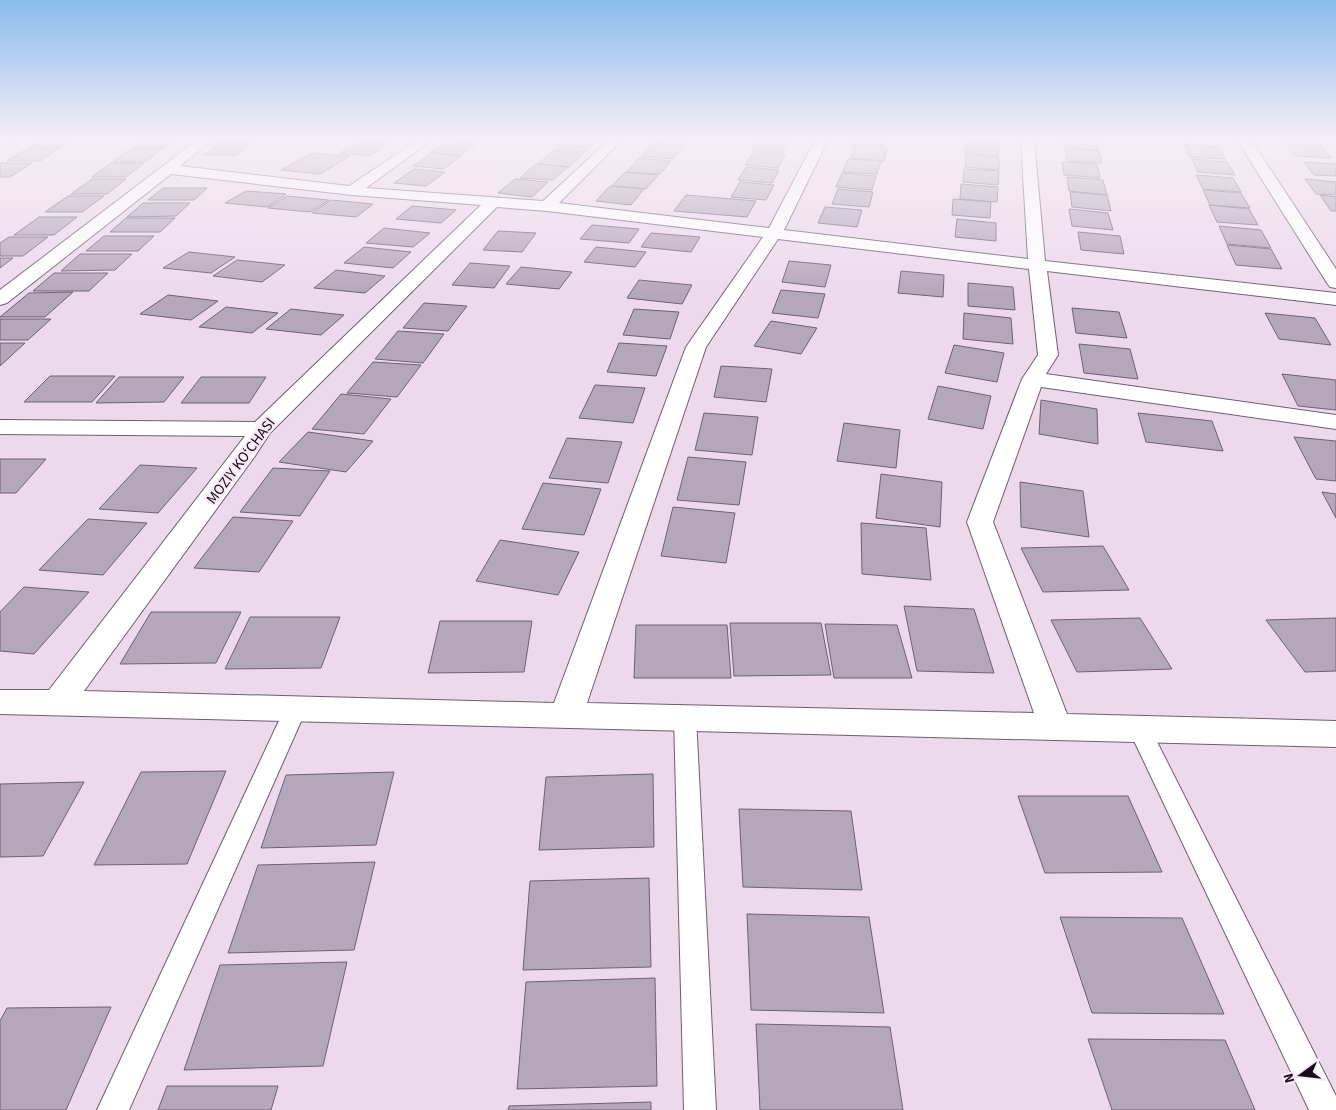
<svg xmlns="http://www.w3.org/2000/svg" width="1336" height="1110" font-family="'Source Sans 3',sans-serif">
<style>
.building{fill:#b5a7bb;stroke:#6e6174}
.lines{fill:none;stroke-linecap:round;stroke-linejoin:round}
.lane-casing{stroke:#6e5e6e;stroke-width:2}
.street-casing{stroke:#6e5e6e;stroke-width:2}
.secondary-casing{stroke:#6e5e6e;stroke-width:2}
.lane{fill:#fff;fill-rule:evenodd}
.street{fill:#fff;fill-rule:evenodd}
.secondary{fill:#fff;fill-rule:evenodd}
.labels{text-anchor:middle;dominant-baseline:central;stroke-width:4.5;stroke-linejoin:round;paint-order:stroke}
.street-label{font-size:15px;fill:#150f15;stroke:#fae7fa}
</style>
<rect width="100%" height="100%" fill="#ecdaec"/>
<g class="building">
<path d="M42,140H74L62,147H30Z"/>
<path d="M143,140H175L164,148H132Z"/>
<path d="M224,140H255L253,142H221Z"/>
<path d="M449,140L478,143L461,155L431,152Z"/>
<path d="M565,140H597L584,152L554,150Z"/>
<path d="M656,140H688L683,146L653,143Z"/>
<path d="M758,140H773L790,141L783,153L751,151Z"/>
<path d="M852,140H885L883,146L851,144Z"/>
<path d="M966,140H999V143Z"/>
<path d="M1063,140H1096L1098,150L1065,148Z"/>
<path d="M1281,140H1315L1318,143Z"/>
<path d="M360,141L388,144L369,156L340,153Z"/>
<path d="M966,141L999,144L998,156L965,153Z"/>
<path d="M219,143H250L237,155H204Z"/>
<path d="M653,144L684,146L673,159L642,156Z"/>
<path d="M1184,144L1218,147L1225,159L1190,157Z"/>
<path d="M1286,144L1321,146L1331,158L1295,156Z"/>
<path d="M855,146L887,148L884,161L851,158Z"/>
<path d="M28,148H60L40,161H7Z"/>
<path d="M1065,148L1099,151L1102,163L1067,161Z"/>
<path d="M130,149H162L145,162H113Z"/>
<path d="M553,151L583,154L569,167L538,164Z"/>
<path d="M312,153L350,156L320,174L281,170Z"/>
<path d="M432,153L461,156L443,169L413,166Z"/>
<path d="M753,153L785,155L778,168L745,165Z"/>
<path d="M966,155L999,157V170L965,167Z"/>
<path d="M639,158L671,161L660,174L627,172Z"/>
<path d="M848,159L881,161L877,174L843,172Z"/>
<path d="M1192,159L1227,162L1235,175L1198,172Z"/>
<path d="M1062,162L1097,164L1100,178L1064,175Z"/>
<path d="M1304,162L1336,164V176L1314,175Z"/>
<path d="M0,163H32L10,177H0Z"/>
<path d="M111,163H144L126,177H92Z"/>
<path d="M536,164L568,167L553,180L520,178Z"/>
<path d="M746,167L779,170L772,183L738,180Z"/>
<path d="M414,169L445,172L426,186L394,183Z"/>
<path d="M964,169L999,171L998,185L963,182Z"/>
<path d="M625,172L658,175L646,189L612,186Z"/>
<path d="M842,173L876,176L872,190L836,187Z"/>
<path d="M1196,175L1233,178L1241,192L1203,189Z"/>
<path d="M1067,177L1103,180L1107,195L1069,191Z"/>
<path d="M92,179H126L107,194H71Z"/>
<path d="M515,179L548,182L532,197L498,193Z"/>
<path d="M1305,179L1336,182V195L1316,194Z"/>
<path d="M740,182L774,185L766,200L731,197Z"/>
<path d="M961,184L998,187L997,202L960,199Z"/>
<path d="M610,186L644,189L631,205L596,201Z"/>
<path d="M163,188H207L194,200H148Z"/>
<path d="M838,189L873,192L869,207L832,204Z"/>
<path d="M1203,190L1241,193L1250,208L1210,205Z"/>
<path d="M246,191L286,194L267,207L225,203Z"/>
<path d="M1070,192L1107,195L1111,211L1072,207Z"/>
<path d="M686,195L756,201L747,217L674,211Z"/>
<path d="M1320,195L1336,197V211H1331Z"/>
<path d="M68,196H104L82,212H45Z"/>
<path d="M287,196L329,200L310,212L268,208Z"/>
<path d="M953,199L991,202L990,218L952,215Z"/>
<path d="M331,200L373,204L356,217L312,213Z"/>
<path d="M143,203H190L176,216L127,217Z"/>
<path d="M1209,205L1249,209L1258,225L1217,222Z"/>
<path d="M412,206L456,210L441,223L396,219Z"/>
<path d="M825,207L862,210L857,227L818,223Z"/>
<path d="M1069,209L1108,213L1113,230L1072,226Z"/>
<path d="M39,217H77L54,235H14Z"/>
<path d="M126,218H175L160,232H110Z"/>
<path d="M957,219L996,223V241L955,237Z"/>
<path d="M592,225L639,229L629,243L580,239Z"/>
<path d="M1219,226L1261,230L1271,248L1227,244Z"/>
<path d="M384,228L430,233L413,247L366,243Z"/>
<path d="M498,231L536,233L522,252L483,250Z"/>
<path d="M1078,232L1120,236L1124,254L1081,250Z"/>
<path d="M651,233L700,237L691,252L641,247Z"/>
<path d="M104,236H154L138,251H86Z"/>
<path d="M9,237H48L23,256H0V243Z"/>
<path d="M1227,245L1271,249L1282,269L1236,265Z"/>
<path d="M364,247L411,252L393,268L344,263Z"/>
<path d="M596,247L646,252L635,267L584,262Z"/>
<path d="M189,252L235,257L211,273L163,268Z"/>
<path d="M80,254H132L115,270L61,271Z"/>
<path d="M0,258H13L0,268Z"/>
<path d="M237,260L285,265L262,282L213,276Z"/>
<path d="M789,261L831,265L825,287L782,282Z"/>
<path d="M470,263L510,266L494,288L452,285Z"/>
<path d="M521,267L572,272L559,289L506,284Z"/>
<path d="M336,270L385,276L365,293L314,288Z"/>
<path d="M901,271L944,275L943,297L898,293Z"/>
<path d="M54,273H108L89,291H33Z"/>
<path d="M639,280L692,285L682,304L627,298Z"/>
<path d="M968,283L1013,287L1015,310L968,306Z"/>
<path d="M781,290L825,294L818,318L772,313Z"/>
<path d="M73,292L45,317H0L29,293Z"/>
<path d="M168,295L218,301L191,320L140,314Z"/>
<path d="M424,303L467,306L448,331L403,328Z"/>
<path d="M226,307L278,313L252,333L199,327Z"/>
<path d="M1072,308L1119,312L1127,338L1076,333Z"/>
<path d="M291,309L344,315L321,335L266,329Z"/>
<path d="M634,309L679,312L670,339L623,335Z"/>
<path d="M964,313L1011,318L1013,344L963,339Z"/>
<path d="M1265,313L1315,318L1331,345L1279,339Z"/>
<path d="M0,319H51L28,340H0Z"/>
<path d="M771,321L817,328L801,354L754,346Z"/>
<path d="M398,331L444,334L423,363L375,359Z"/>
<path d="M0,343H25L0,366Z"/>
<path d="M619,343L667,346L656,376L607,372Z"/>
<path d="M1079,344L1130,349L1138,379L1084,373Z"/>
<path d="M954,345L1004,353L997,382L945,373Z"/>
<path d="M373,362L421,365L397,397L347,393Z"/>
<path d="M721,366L772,369L766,402L714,397Z"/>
<path d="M1282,374L1336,380V410L1298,406Z"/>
<path d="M50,376H115L92,402H24Z"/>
<path d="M119,377H184L164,402L96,403Z"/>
<path d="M201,377H266L249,403H181Z"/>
<path d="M595,385L645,388L633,423L579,418Z"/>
<path d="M938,386L991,396L983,429L928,419Z"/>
<path d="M341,394L391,399L364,434L312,429Z"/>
<path d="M1041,400L1097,409L1098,444L1039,434Z"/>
<path d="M704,413L758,417L752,455L695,450Z"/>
<path d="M1138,413L1212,421L1223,451L1146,442Z"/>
<path d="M844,423L900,430L896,468L837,461Z"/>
<path d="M308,432L373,441L346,472L279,462Z"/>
<path d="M1294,437L1336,441V481L1316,479Z"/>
<path d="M567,438L622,442L608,483L549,478Z"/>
<path d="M688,457L746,462L739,505L677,500Z"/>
<path d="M0,459H46L16,493H0Z"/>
<path d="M140,465L197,468L158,513L99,509Z"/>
<path d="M273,468L330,471L300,516L240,512Z"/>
<path d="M881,474L942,482L940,527L876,518Z"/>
<path d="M1020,482L1083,491L1089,537L1021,527Z"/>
<path d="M543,483L601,489L584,535L522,529Z"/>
<path d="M1322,492L1336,494V518Z"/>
<path d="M673,507L735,513L726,563L661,556Z"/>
<path d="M233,517L293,521L259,572L194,568Z"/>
<path d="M88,519L147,523L103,575L39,570Z"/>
<path d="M861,523L926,528L931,580L862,574Z"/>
<path d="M500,540L579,552L558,595L476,581Z"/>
<path d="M1103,546L1129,590L1043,592L1021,548Z"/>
<path d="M24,587L89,592L34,654L0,651V612Z"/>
<path d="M904,606L974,609L994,673L917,671Z"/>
<path d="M151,612H241L216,663L120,664Z"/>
<path d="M250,617H340L321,668L225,669Z"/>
<path d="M1140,618L1172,669L1077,672L1051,620Z"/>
<path d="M1336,618V671L1305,672L1266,620Z"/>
<path d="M440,621H532L524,672L428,673Z"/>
<path d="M730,623H821L831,675L734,676Z"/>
<path d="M825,624L897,625L912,678H834Z"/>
<path d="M636,625H727L731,678H634Z"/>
<path d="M226,771L187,864L94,865L141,772Z"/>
<path d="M394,772L376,845L261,848L286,775Z"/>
<path d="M653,774L654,847L539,850L546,777Z"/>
<path d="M84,782L43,856L0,857V784Z"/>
<path d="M1018,796H1128L1162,872L1045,873Z"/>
<path d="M739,809L851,811L862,890L743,887Z"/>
<path d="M375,862L354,950L228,953L258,865Z"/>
<path d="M649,878L651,967L523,970L530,881Z"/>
<path d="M747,914L869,917L884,1013L751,1010Z"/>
<path d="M1060,917L1182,918L1224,1014L1092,1013Z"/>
<path d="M347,962L323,1066L184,1070L220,965Z"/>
<path d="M655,978L657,1086L517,1089L526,982Z"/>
<path d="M111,1007L66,1110H0V1021L7,1008Z"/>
<path d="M756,1024L890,1027L903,1110H760Z"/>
<path d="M1088,1039L1225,1040L1255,1110H1112Z"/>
<path d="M167,1086H278L271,1110H158Z"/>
<path d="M651,1102V1110H508L509,1106Z"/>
</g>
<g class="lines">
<defs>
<g id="lane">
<path d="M295,702L303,704L306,710L129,1110H97L284,710L287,704Z"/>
<path d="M685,708L693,711L696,717L716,1110H684L674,717L677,711Z"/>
<path d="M1139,719L1147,722L1150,728L1336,1096V1110H1309L1128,728L1131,722Z"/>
</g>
<g id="street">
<path d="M0,140H14L12,143L0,147Z"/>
<path d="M197,140H212L180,166L349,186L418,140H432L366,188L543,201L609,140H622L559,203L769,228L815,140H828L784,230L1028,259L1021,140H1034L1045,261L1336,293V305L1047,271L1058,355L1046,374L1336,415V429L1041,387L993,522L1067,714L1336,721V747L0,714V690H49L245,436L0,434V420L255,422L481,205L352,195L171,174L7,303L0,305V290ZM497,207L547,211L763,237L686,347L554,703L84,691L255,456L270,433ZM778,239L1029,269L1038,355L1022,379L967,522L1034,713L587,703L706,347Z"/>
</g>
<path id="secondary" d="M1237,140H1251L1336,269V288L1330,287L1327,283Z"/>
</defs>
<use href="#lane" class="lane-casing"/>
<use href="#street" class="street-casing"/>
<use href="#secondary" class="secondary-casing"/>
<use href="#lane" class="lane"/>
<use href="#street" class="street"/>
<use href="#secondary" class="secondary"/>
</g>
<linearGradient id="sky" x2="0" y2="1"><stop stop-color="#89bced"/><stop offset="0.47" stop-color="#f6eef6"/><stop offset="1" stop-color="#f6eef6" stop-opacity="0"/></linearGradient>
<rect width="1336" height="295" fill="url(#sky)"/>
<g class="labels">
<g class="street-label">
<text transform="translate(241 461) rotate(-53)">MOZIY KO‘CHASI</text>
</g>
</g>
<g transform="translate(1301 1075) rotate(255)" stroke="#fae7fa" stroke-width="4" paint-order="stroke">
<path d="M0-4L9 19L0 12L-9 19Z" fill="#150f15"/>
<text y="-8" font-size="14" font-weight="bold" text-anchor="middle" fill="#150f15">N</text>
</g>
</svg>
